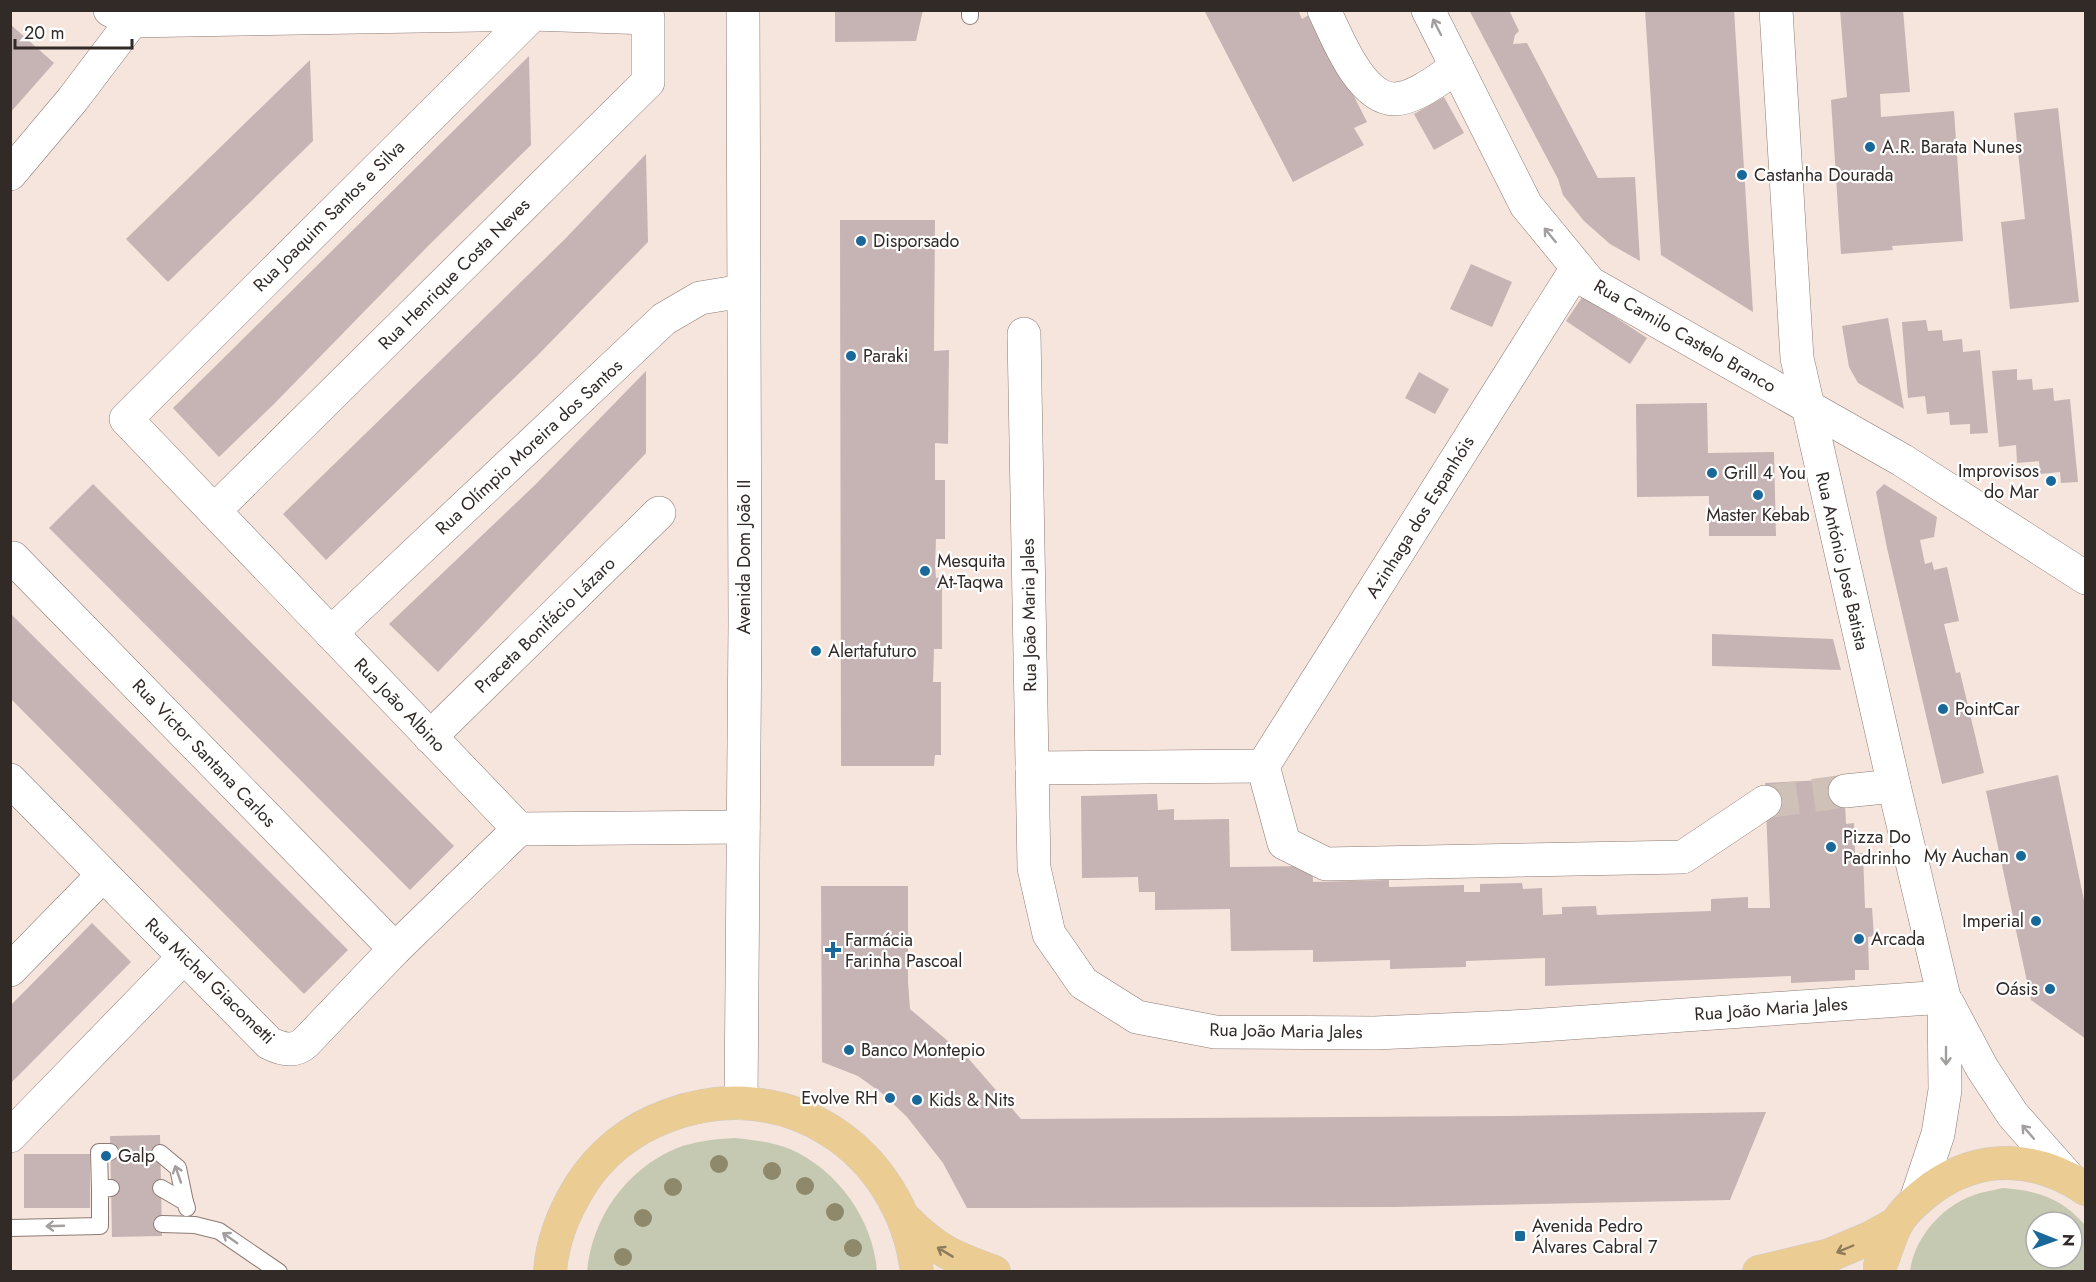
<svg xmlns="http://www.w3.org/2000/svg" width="2096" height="1282" font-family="Jost,sans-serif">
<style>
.green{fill:#c6c9b2;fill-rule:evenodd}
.building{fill:#c6b3b4}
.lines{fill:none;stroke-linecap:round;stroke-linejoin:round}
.street-tunnel{stroke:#cfc0b8;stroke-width:33;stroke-dasharray:33 16;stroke-linecap:butt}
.lane-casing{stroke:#8b7b74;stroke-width:18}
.street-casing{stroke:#8b7b74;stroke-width:34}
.secondary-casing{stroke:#8b7b74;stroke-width:34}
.primary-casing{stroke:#cecccb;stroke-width:34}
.lane{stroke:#fff;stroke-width:16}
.street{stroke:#fff;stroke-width:33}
.secondary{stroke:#fff;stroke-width:33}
.primary{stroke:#ebcc92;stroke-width:33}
.tree{fill:#8f896c}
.oneway{stroke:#a29f9e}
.oneway2{stroke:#8e7b5c}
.poi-dot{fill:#19689a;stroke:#fff;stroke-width:2}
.labels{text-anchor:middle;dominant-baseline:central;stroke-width:4.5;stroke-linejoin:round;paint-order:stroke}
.poi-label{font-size:18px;fill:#312a27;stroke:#fff;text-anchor:start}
.street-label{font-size:18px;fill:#312a27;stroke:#fff}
</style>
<rect width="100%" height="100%" fill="#f6e5dc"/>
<g class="green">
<path d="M735,1138C754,1140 772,1142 790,1149C838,1170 873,1220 877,1271H587C592,1218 626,1169 677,1148C696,1141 715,1139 735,1138Z"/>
<path d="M2003,1188C2039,1191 2061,1198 2085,1225V1271H1910C1915,1235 1945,1203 1980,1193C1987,1191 1996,1190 2003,1188ZM2036,1222H2072V1258H2036Z"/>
</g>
<g class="building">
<path d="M835,10H923L916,41L835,42Z"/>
<path d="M1204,10H1298L1302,19L1312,13L1367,122L1354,128L1364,145L1293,182Z"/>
<path d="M1469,10H1509L1519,31L1515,35L1513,44L1527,43L1598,178L1635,177L1640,261L1610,244L1584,221L1563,195L1558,179Z"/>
<path d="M1645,10H1734L1753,312L1661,255Z"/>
<path d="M1840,10H1903L1910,92L1880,94L1881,117L1954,111L1963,241L1892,246L1893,250L1841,254L1831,100L1847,97Z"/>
<path d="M10,24L54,63L10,113Z"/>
<path d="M529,56L531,145L428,246L274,404L219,457L173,408Z"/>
<path d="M310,60L313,141L168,282L126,239Z"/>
<path d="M1444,97L1464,133L1434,150L1414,114Z"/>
<path d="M2058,108L2079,302L2010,309L2001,222L2025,219L2014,113Z"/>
<path d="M646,154L648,242L537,356L326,560L283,514L564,240Z"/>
<path d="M840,220H935L934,351L949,350L948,444L935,443V480H945V539H936L935,565L936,578L942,577V649H934L933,682H941V755H935L934,766H841Z"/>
<path d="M1471,264L1512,282L1492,327L1450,309Z"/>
<path d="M1583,296L1647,338L1630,364L1566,321Z"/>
<path d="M1888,318L1904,409L1858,383L1849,367L1842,326Z"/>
<path d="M1926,320L1928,331L1942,330L1943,341L1962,339L1963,352L1980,350L1988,433L1970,434V424L1950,425L1949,412L1927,414L1925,396L1908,398L1902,322Z"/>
<path d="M2017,369V380L2032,379L2033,390L2053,388L2054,401L2070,399L2078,482L2061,483L2060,472L2040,474L2039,461L2017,463L2016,445L1999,447L1992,371Z"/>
<path d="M646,371V453L438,672L389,624L536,484Z"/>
<path d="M1419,372L1449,389L1435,414L1405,398Z"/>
<path d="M1707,403L1708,453L1774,452L1776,536H1709V496L1637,497L1636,404Z"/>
<path d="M93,484L454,846L410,890L49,528Z"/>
<path d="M1884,484L1937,517L1934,537L1920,540L1925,564L1932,562L1934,570L1947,567L1959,621L1944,624L1956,673L1960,672L1984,773L1942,784L1887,548L1876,492Z"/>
<path d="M10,613L348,950L304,994L10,698Z"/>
<path d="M1712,634L1833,639L1841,670L1712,666Z"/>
<path d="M2058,775L2086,910V1039L2031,1000L1986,791Z"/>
<path d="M1844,779L1846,824L1854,823L1855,853H1863L1865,908H1872L1874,936L1868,937L1869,970H1855V980L1791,983V976L1545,986V958L1466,961V967L1390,969V960L1313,962V950L1231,951L1230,909L1155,910V892H1139L1138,877L1082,878L1081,796L1157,794L1158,810L1174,809V820L1229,819L1230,867L1312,866L1313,882L1389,880V887L1464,885V892H1480V884L1522,883L1523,889L1542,888L1543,915L1562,914V907L1596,906L1597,915L1711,911V899L1748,897V908H1770L1765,783Z"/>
<path d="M821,886H908V982L910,1009L968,1058L1021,1119L1506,1116L1766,1112L1730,1200L1393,1207L967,1208L943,1163L907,1117L883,1094L858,1076L822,1062Z"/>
<path d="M92,923L131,962L10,1084V1006Z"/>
<path d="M160,1135L162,1236L112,1237L110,1136Z"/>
<rect x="24" y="1154" width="66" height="54"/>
</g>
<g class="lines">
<path class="street-tunnel" d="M1765,802L1845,791"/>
<defs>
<g id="lane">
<path d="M970,10V16"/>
<path d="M160,1153L178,1168L185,1202"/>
<path d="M161,1188L185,1202L187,1208"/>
<path d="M100,1189L99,1152H110"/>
<path d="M162,1224L195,1225L219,1231L279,1272"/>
<path d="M10,1228L100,1226V1189L111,1188"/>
</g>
<g id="street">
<path d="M110,10L132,21L533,14L648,18V82L214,511"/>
<path d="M1324,10C1337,37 1360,98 1394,99C1415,99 1440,78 1457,67"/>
<path d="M1428,10L1526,205L1590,283L1902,460L2086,578"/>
<path d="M533,14L126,419L519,829L743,827"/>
<path d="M10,174L73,99L132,21"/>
<path d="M1577,268L1263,766L1284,843L1326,864L1683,857L1765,802"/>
<path d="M1024,334L1034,868L1049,934L1083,983L1137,1017L1215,1032L1375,1033L1512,1027L1944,997"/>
<path d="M13,558L395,949"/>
<path d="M331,633L664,319L700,298L743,291"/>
<path d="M430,737L659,513"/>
<path d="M1032,768L1263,766"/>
<path d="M10,780L269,1043C281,1049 294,1053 305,1043L395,949L519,829"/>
<path d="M1845,791L1894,786"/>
<path d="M10,970L103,875"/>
<path d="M10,1136L184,957"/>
</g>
<g id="secondary">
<path d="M1776,10L1797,358L1894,786L1944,997L1945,1090L1938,1134L1916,1200"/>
<path d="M1948,1004L1982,1068L2013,1115L2067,1176"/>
<path d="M741,1103L745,623L743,10"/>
</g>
<g id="primary">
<path d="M906,1220C937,1251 953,1257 994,1272"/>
<path d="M550,1272C552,1241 564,1212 580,1186C600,1154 631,1129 667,1116C785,1071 902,1149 917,1272"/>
<path d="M1759,1272L1830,1255L1870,1238L1897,1223"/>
<path d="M1880,1272V1266C1886,1252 1890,1236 1897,1223C1905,1209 1919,1198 1932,1188C1981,1153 2036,1156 2086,1189"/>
</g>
</defs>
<use href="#lane" class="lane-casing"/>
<use href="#street" class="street-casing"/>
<use href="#secondary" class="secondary-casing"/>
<use href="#primary" class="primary-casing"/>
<use href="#lane" class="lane"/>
<use href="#street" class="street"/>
<use href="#secondary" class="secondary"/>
<use href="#primary" class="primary"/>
</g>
<g class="tree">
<circle cx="719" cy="1164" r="9"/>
<circle cx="772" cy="1171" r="9"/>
<circle cx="805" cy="1186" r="9"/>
<circle cx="673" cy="1187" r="9"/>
<circle cx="835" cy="1212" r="9"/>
<circle cx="643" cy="1218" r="9"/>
<circle cx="853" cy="1248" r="9"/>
<circle cx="623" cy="1257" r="9"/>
</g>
<defs><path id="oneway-shaft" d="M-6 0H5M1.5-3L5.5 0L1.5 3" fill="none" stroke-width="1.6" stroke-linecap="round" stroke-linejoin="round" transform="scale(1.5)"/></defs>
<g class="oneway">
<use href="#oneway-shaft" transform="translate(1437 27) rotate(-117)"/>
<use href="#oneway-shaft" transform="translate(1550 235) rotate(-129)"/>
<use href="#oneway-shaft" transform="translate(1946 1056) rotate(90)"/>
<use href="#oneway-shaft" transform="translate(2028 1132) rotate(-131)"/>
<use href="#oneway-shaft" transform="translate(178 1174) rotate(-109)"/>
<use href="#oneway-shaft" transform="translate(55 1226) rotate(178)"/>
<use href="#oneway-shaft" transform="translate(230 1238) rotate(-145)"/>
</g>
<g class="oneway2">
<use href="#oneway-shaft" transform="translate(1845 1249) rotate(157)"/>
<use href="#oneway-shaft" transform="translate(945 1252) rotate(-149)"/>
</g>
<g class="poi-dot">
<circle cx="1870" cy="147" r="6"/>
<circle cx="1742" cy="175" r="6"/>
<circle cx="861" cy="241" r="6"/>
<circle cx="851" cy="356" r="6"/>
<circle cx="1712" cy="473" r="6"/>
<circle cx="2051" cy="481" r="6"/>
<circle cx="1758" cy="495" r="6"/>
<circle cx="925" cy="571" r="6"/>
<circle cx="816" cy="651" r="6"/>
<circle cx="1943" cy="709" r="6"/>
<circle cx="1831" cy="847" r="6"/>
<circle cx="2021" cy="856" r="6"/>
<circle cx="2036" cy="921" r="6"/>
<circle cx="1859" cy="939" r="6"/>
<path d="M830 941h6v6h6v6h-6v6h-6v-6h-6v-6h6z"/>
<circle cx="2050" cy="989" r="6"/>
<circle cx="849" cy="1050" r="6"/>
<circle cx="890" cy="1098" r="6"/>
<circle cx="917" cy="1100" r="6"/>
<circle cx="106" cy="1156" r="6"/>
<rect x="1514" y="1230" width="12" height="12" rx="3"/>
</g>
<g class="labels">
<g class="poi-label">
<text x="1882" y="147">A.R. Barata Nunes</text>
<text x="1754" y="175">Castanha Dourada</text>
<text x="873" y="241">Disporsado</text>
<text x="863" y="356">Paraki</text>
<text x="2039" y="471" text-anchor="end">Improvisos<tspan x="2039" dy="21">do Mar</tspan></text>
<text x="1724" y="473">Grill 4 You</text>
<text x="1758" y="515" text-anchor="middle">Master Kebab</text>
<text x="937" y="561">Mesquita<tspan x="937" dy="21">At-Taqwa</tspan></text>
<text x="828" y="651">Alertafuturo</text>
<text x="1955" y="709">PointCar</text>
<text x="1843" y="837">Pizza Do<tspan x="1843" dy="21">Padrinho</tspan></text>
<text x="2009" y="856" text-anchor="end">My Auchan</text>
<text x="2024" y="921" text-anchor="end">Imperial</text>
<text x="1871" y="939">Arcada</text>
<text x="845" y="940">Farmácia<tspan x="845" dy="21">Farinha Pascoal</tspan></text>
<text x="2038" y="989" text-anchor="end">Oásis</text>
<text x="861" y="1050">Banco Montepio</text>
<text x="878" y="1098" text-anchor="end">Evolve RH</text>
<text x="929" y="1100">Kids &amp; Nits</text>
<text x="118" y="1156">Galp</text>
<text x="1532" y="1226">Avenida Pedro<tspan x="1532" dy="21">Álvares Cabral 7</tspan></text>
</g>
<g class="street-label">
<text transform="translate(329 216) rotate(-45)">Rua Joaquim Santos e Silva</text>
<text transform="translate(454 274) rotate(-45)">Rua Henrique Costa Neves</text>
<text transform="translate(1685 336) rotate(30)">Rua Camilo Castelo Branco</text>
<text transform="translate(529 447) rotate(-43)">Rua Olímpio Moreira dos Santos</text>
<text transform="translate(1420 517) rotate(-58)">Azinhaga dos Espanhóis</text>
<text transform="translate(744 557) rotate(-90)">Avenida Dom João II</text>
<text transform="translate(1842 561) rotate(77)">Rua António José Batista</text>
<text transform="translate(1029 615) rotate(-91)">Rua João Maria Jales</text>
<text transform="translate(545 625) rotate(-44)">Praceta Bonifácio Lázaro</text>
<text transform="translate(400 705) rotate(46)">Rua João Albino</text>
<text transform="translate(204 753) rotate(46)">Rua Victor Santana Carlos</text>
<text transform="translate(210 981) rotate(44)">Rua Michel Giacometti</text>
<text transform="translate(1771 1009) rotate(-4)">Rua João Maria Jales</text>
<text transform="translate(1286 1031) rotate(1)">Rua João Maria Jales</text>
</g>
</g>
<rect width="2096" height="1282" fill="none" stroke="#312a27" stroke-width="24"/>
<g transform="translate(2054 1240) rotate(91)"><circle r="28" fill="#ffffff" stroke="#adaaa9" stroke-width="1.5"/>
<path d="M0-4.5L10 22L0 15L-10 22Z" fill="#19689a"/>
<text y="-9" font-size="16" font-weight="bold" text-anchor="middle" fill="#312a27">N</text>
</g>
<path d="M15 39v9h117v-9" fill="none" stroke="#312a27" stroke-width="3"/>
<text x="24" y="39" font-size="18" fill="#312a27" stroke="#ffffff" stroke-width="4.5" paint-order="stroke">20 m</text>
</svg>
